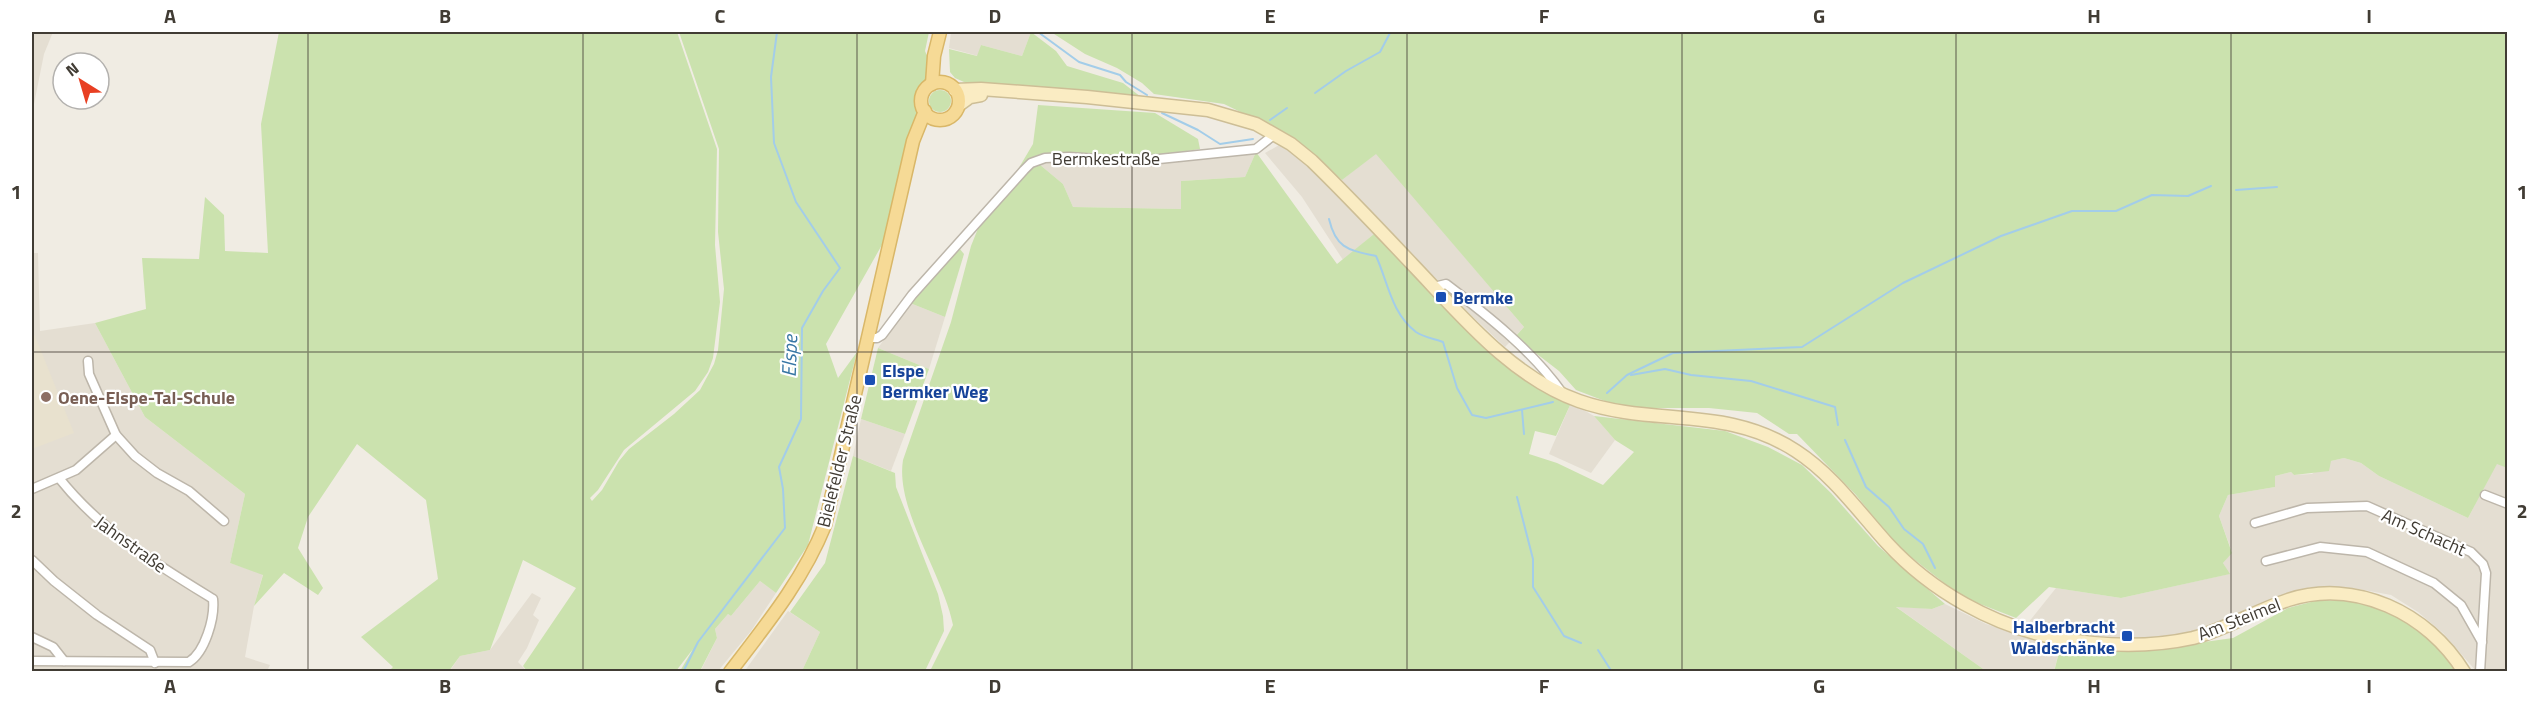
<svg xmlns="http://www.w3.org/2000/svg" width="2539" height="703" font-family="'Titillium Web',sans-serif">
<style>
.residential{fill:#e4ded2}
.education{fill:#e8e1ce}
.green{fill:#cbe2ae}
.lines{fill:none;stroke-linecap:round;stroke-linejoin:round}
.stream{stroke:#a3cde9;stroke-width:2}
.street-casing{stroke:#bdb6aa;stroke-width:11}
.secondary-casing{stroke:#cdbe96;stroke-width:15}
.primary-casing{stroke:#d9b768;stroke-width:15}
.street{stroke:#fff;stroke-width:8}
.secondary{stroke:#faecc3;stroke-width:12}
.primary{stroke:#f6da96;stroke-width:12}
.grid{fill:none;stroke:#413c34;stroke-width:1.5;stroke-opacity:0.55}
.transit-dot{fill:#1a4fb4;stroke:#fff;stroke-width:2}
.education-dot{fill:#8d6e63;stroke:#fff;stroke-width:2}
.labels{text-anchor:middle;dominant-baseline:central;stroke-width:4.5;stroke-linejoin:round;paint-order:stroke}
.street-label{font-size:18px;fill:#413c34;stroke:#fff}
.transit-label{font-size:18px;font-weight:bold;fill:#164399;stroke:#fff;text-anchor:start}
.education-label{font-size:18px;font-weight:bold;fill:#785e54;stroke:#fff;text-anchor:start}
.water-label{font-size:20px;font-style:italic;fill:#3776a4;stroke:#fff}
.neatline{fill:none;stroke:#413c34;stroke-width:2}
.grid-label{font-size:20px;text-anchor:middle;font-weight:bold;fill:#413c34}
</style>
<rect width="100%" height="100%" fill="#f0ece3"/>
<g class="residential">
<path d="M32,32H53L44,54L32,114Z"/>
<path d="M951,32H1031L1022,56L981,45L978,56L949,48Z"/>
<path d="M1281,144L1311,167L1374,234L1343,260L1302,197L1265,153Z"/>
<path d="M1256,152L1245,177L1181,181V209L1073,207L1063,184L1039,164L1055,161L1139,165Z"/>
<path d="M1376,153L1524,327L1505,347L1470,314L1342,180Z"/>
<path d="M32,253H38L40,331L95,323L145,417L245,494L230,563L263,574L254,606L245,657L270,665L267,671H32Z"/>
<path d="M910,303L945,317L929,369L878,348Z"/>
<path d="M1571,403L1594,416L1615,440L1591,473L1549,454Z"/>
<path d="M861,419L905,434L891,471L853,456Z"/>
<path d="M2344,458L2361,463L2379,476L2468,518L2497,463L2507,468V671H2476L2443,633L2418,612L2391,595L2353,588L2310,587L2283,596L2226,621L2171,637L2113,638L2063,633L2054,672L1986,671L1895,606L1932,609L1945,604L1986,624L2022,636L2028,623L2056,588L2121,598L2229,574L2223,563L2232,552L2219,516L2228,495L2275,487V476L2291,472L2294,475L2312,474L2331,461Z"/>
<path d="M760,581L776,593L751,631L718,671L700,672L717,638L715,629L728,614L731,616Z"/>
<path d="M532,593L541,598L533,615L539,620L527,648L518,662L527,671L449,672L460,656L490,650Z"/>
<path d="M788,611L820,632L802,671L744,672Z"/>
</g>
<path class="education" d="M32,333L35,336L74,433L32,449Z"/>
<g class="green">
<path d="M279,32H677L717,149L715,245L720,302L713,358L708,372L695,391L624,450L598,490L590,498L592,501L602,490L619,461L629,449L674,414L700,390L714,364L718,350L724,289L718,232L719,149L679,32H929L925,51L928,58L927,78L917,89V118L905,148L883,243L826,344L838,378L857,352L808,545L776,593L760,581L731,616L728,614L715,629L717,638L700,671H680L693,649L676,671H527L523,666L576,588L523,560L490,650L460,656L449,671H389L393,667L361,637L438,579L426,500L357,444L308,517L298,548L323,588L318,595L284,573L254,606L263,575L230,563L245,494L145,417L95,323L146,309L142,258L199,259L205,197L224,215L225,251L268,253L261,124Z"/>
<path d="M1031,32L1056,51L1067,66L1123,83L1141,97L1024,86H973L955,78L950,72L949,49L977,56L981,45L1022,56Z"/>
<path d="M1051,32H2507V468L2497,464L2468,518L2379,476L2361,463L2344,458L2331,461L2329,471L2294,475L2291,472L2275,476V487L2228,495L2219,516L2232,553L2223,563L2230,574L2121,598L2049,587L2016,618L1962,597L1897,546L1856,495L1797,434H1789L1757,413L1709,408H1623L1576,390L1559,371L1515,337L1524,327L1376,154L1342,180L1296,141L1257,120L1224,104L1154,94L1142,83L1117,68L1085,54Z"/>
<circle cx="940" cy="101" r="11"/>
<path d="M1038,105L1155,113L1198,139L1200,149L1147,157L1040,154L1017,171L1033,144Z"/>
<path d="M1256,152L1337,264L1374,234L1484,344L1571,403L1556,436L1535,431L1529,454L1557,463L1603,485L1634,452L1615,440L1594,416L1725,431L1768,447L1802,465L1831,493L1878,546L1945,604L1932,609L1896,607L1986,671H930L953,625C943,574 895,509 903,460L951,322L971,246L979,226L1030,168L1039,164L1063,184L1073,207L1181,209V181L1245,177Z"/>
<path d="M959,248L964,254L945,317L910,303Z"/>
<path d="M878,348L929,369L905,434L861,419Z"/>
<path d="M853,456L895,473L896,487L938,594L943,616L944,631L925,671H802L820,632L790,612L825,563Z"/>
<path d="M2319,600C2341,601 2369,600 2389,610C2416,623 2440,647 2458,672H2054L2061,644L2108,650L2168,647L2233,638L2288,608Z"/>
</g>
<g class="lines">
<g class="stream">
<path d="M1038,32L1079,62L1120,75L1126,82L1147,95"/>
<path d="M1315,93L1346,71L1380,52L1390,33L1395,32"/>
<path d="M1162,113L1198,130L1220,144L1253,139"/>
<path d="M1270,120L1287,108"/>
<path d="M2236,190L2277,187"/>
<path d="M1329,219C1336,249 1349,250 1376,256C1388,282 1391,313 1416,332C1423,337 1435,339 1443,342L1457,388L1472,415L1486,418L1553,402"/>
<path d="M1631,375L1665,369L1691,375L1751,381L1835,407L1838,425"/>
<path d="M1607,393L1627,375L1673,353L1802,347L1903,283L2001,236L2072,211H2116L2152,195L2188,196L2211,186"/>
<path d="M1522,410L1524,434"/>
<path d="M1845,440L1866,487L1889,507L1904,529L1923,544L1935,568"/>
<path d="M1517,497L1533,559V587L1564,636L1581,643"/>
<path d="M1598,650L1612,672"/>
<path d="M683,672L698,642L785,528L783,489L779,467L801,419L802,328L823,291L840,268L796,202L774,143L771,77L777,32"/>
</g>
<defs>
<g id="street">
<path d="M1434,287L1446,284C1487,315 1533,351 1563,394"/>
<path d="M869,338H877L882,335L912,295L1024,170L1031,163L1045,158L1069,157L1112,160L1159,159L1256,149L1275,134"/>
<path d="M88,361L89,374L116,435L135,456L157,473L189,491L224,521"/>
<path d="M32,489L76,470L116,435"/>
<path d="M2485,495L2508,504"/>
<path d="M2255,523L2307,508L2367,506L2471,552L2483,564L2486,573L2480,672"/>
<path d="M32,560L54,581L97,615L150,650L155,663"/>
<path d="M2266,561L2320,547L2367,552L2434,583L2461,605L2482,642"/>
<path d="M32,637L53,647L64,661"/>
<path d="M32,661L189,662C205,652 215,618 213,599C156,564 101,531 59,478"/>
</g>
<g id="secondary">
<path d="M955,90L981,89L1087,97L1208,110L1256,124L1291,144L1312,161C1346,194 1379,229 1412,264C1460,314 1511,377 1579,401C1653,427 1726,405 1796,451C1833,475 1858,511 1887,543C1931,591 1993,626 2057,638C2101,646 2148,648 2193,638C2226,629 2255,611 2288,600C2355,578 2428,613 2464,672"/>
<path d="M959,105L970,97L981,95"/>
</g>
<g id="primary">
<circle cx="940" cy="101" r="19"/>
<path d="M932,84L934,56L940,32"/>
<path d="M730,672C766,625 803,580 825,525L913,141L925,111"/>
</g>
</defs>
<use href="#street" class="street-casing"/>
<use href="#secondary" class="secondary-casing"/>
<use href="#primary" class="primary-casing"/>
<use href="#street" class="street"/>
<use href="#secondary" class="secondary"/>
<use href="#primary" class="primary"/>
</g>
<path class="grid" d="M308,32V672M583,32V672M857,32V672M1132,32V672M1407,32V672M1682,32V672M1956,32V672M2231,32V672M32,352H2508"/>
<g class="transit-dot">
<rect x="1435" y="291" width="12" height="12" rx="3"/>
<rect x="864" y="374" width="12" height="12" rx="3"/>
<rect x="2121" y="630" width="12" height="12" rx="3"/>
</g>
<circle class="education-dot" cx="46" cy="397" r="6"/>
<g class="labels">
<g class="street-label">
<text x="1106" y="158">Bermkestraße</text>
<text transform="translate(839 461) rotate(-76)">Bielefelder Straße</text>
<text transform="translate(2424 532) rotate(24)">Am Schacht</text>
<text transform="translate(131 544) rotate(36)">Jahnstraße</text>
<text transform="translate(2239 619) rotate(-21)">Am Steimel</text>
</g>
<g class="transit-label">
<text x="1453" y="297">Bermke</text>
<text x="882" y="370">Elspe<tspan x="882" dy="21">Bermker Weg</tspan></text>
<text x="2115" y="626" text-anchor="end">Halberbracht<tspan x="2115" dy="21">Waldschänke</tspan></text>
</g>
<g class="education-label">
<text x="58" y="397">Oene-Elspe-Tal-Schule</text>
</g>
<g class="water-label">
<text transform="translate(789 356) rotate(-88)">Elspe</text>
</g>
</g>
<rect width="2539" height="703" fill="none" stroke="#ffffff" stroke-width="66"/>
<g transform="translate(81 81) rotate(323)"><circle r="28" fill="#ffffff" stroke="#b3b1ae" stroke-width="1.5"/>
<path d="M0-4.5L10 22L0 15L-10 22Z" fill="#e83f22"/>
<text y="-9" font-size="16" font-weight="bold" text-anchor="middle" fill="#413c34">N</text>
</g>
<rect x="33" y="33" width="2473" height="637" class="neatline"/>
<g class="grid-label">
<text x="170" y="23">A</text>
<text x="445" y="23">B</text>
<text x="720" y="23">C</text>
<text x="995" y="23">D</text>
<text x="1270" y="23">E</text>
<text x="1544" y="23">F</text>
<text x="1819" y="23">G</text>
<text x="2094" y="23">H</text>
<text x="2369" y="23">I</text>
<text x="16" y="199">1</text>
<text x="2522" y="199">1</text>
<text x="16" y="518">2</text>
<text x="2522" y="518">2</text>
<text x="170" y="693">A</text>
<text x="445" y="693">B</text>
<text x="720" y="693">C</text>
<text x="995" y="693">D</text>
<text x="1270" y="693">E</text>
<text x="1544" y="693">F</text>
<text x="1819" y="693">G</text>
<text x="2094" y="693">H</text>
<text x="2369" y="693">I</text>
</g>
</svg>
